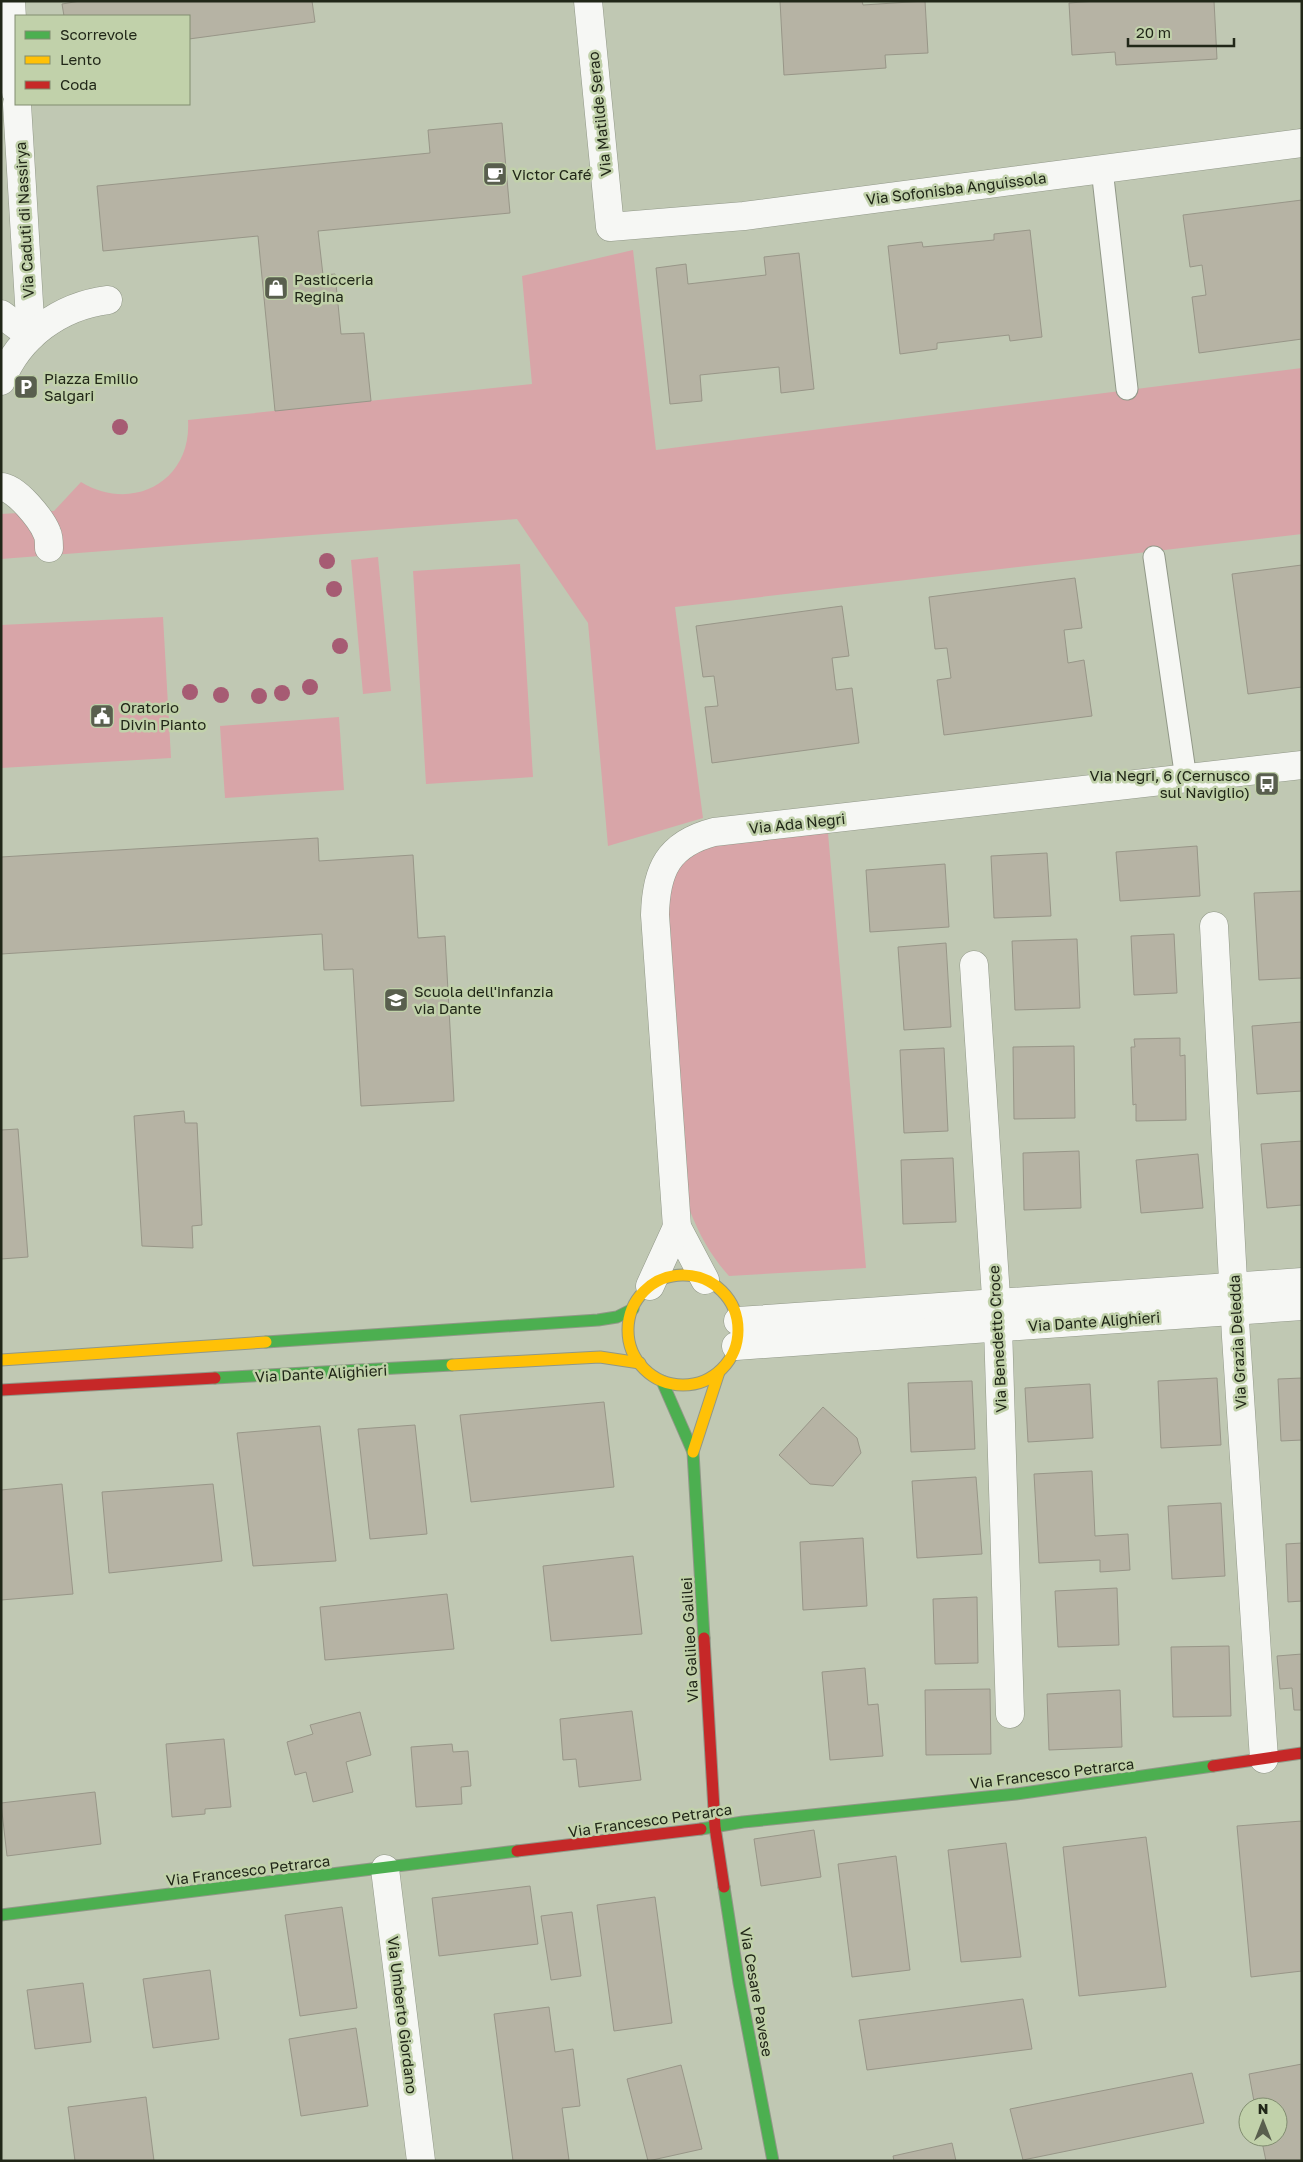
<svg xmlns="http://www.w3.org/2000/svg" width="1303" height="2162" font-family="'Golos Text',sans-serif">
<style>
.green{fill:#d8a5a8}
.building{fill:#b6b3a4;stroke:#989688}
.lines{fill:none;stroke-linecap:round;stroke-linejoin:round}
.lane-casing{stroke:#919888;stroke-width:23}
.street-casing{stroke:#919888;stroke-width:29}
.fast-casing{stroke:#919888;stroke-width:13}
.slow-casing{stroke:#919888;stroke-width:13}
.jam-casing{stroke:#919888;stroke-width:13}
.lane{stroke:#f6f7f4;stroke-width:21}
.street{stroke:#f6f7f4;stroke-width:28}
.fast{stroke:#4caf50;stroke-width:11}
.slow{stroke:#ffc107;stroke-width:11}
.jam{stroke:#c62828;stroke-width:11}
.tree{fill:#a65b73}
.labels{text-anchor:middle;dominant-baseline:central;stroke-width:5;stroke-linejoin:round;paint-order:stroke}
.street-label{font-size:15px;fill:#212718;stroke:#c1d1aa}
.poi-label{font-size:15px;fill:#212718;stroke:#c1d1aa;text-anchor:start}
</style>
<rect width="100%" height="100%" fill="#c0c8b3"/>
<g class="green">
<path d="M633,250L656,450L1302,368V534L675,607L703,818L608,846L588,623L517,519L1,559V514L54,511L81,482C132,513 192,482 188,420L532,384L522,276Z"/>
<path d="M378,557L391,691L363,694L351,560Z"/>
<path d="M520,564L533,777L426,784L413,571Z"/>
<path d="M163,617L171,758L1,768V625Z"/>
<path d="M339,717L344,790L225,798L220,726Z"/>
<path d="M828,833L866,1268L729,1276C711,1256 700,1236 690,1211L669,914C669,902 668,888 674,876C678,867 689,856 698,852C726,838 795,836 828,833Z"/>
</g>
<g class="building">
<path d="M80,1H312L315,22L189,39V16H64L62,4Z"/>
<path d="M780,1H862L863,5L925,1L928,53L885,55L886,68L784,75Z"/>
<path d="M1096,1H1214L1217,59L1116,65L1115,52L1072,55L1069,3Z"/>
<path d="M502,123L510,213L318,231L323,275L335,274L341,334L364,333L371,401L275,411L258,236L103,251L97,186L430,153L428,130Z"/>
<path d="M1302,200V339L1199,353L1192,297L1206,295L1202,265L1190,267L1183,215Z"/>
<path d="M1030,230L1042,337L1010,341L1009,335L937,343V349L900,354L888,246L922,242L923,247L994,240V234Z"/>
<path d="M799,253L814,389L781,393L779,367L700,375L702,401L670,404L656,268L686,264L688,284L766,275L764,257Z"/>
<path d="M1302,565V687L1248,694L1232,574Z"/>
<path d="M1075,578L1082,628L1064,630L1068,663L1084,660L1092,716L944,735L937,680L951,678L947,648L935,649L929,597Z"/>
<path d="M842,606L849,656L832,658L836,690L852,688L859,743L712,763L705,707L718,706L714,676L703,677L696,626Z"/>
<path d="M318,838L319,861L413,855L418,938L445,936L454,1101L361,1106L353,969L324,970L322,934L1,954V857Z"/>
<path d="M1197,846L1200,896L1120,901L1116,852Z"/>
<path d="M1047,853L1051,916L994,918L991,856Z"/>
<path d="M945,864L949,927L870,932L866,870Z"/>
<path d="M1302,891V978L1259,980L1254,893Z"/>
<path d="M1174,934L1177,993L1134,995L1131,936Z"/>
<path d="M1077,939L1080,1008L1015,1010L1012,941Z"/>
<path d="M946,943L951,1027L904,1030L898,947Z"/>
<path d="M1302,1022V1091L1257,1094L1252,1026Z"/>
<path d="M1180,1038V1056L1185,1055L1186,1120L1136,1121V1104L1133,1105L1131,1047H1135L1134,1039Z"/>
<path d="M1074,1046L1075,1118L1014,1119L1013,1047Z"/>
<path d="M944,1048L948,1131L904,1133L900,1050Z"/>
<path d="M184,1111L185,1123H197L202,1225L192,1226L193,1248L142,1246L134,1116Z"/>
<path d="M18,1129L28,1257L1,1259V1130Z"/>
<path d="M1302,1141V1205L1267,1208L1261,1144Z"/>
<path d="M1079,1151L1081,1208L1024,1210L1023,1153Z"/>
<path d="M1198,1154L1203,1208L1141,1213L1136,1160Z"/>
<path d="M953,1158L956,1222L903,1224L901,1160Z"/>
<path d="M1217,1378L1221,1445L1161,1448L1158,1381Z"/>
<path d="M1302,1378V1440L1281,1441L1278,1379Z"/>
<path d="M972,1381L975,1449L911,1452L908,1383Z"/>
<path d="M1090,1384L1093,1438L1028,1442L1025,1388Z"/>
<path d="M604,1402L614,1487L471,1502L460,1415Z"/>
<path d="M823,1407L857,1438L861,1453L833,1486L810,1484L779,1455Z"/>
<path d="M415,1425L427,1534L370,1539L358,1429Z"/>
<path d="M320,1426L336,1561L253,1566L237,1433Z"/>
<path d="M1092,1471L1095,1536L1128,1534L1130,1570L1100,1572V1560L1039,1563L1034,1474Z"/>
<path d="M976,1477L982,1554L917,1558L912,1481Z"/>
<path d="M62,1484L73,1594L1,1600V1490Z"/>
<path d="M213,1484L222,1561L109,1573L102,1492Z"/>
<path d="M1221,1503L1225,1576L1172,1579L1168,1506Z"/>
<path d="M863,1538L867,1606L803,1610L800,1542Z"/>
<path d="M1302,1543V1601L1288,1602L1286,1544Z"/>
<path d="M633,1556L642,1634L551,1641L543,1566Z"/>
<path d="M1117,1588L1119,1645L1058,1647L1055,1591Z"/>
<path d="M447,1594L454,1649L325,1660L320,1607Z"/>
<path d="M977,1597L978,1663L935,1664L933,1599Z"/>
<path d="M1229,1646L1231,1716L1173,1717L1171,1647Z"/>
<path d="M1302,1654V1710H1294L1292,1688L1280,1689L1277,1656Z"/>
<path d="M865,1668L868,1705L878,1704L883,1756L830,1760L822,1672Z"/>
<path d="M990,1689L991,1754L926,1755L925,1690Z"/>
<path d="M1120,1690L1122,1747L1049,1750L1047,1694Z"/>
<path d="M632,1711L641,1780L579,1787L576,1759L563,1760L560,1719Z"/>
<path d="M360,1712L371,1755L346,1762L353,1792L313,1802L306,1772L295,1775L287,1742L313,1734L310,1725Z"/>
<path d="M224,1739L231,1807L205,1809V1814L172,1817L166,1744Z"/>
<path d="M452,1744L453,1752L468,1751L471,1786L461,1787L462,1804L416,1807L411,1747Z"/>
<path d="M95,1792L101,1844L7,1856L1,1803Z"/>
<path d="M1302,1821V1971L1251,1977L1237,1826Z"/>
<path d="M814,1830L821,1877L761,1886L754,1839Z"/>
<path d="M1146,1837L1166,1987L1079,1996L1063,1847Z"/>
<path d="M1006,1843L1021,1957L961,1962L948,1850Z"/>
<path d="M896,1856L910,1970L852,1977L838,1864Z"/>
<path d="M530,1886L538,1944L439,1956L432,1898Z"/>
<path d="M655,1897L672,2023L614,2031L597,1905Z"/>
<path d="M342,1907L357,2008L300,2016L285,1915Z"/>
<path d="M572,1912L581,1976L551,1980L541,1916Z"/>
<path d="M210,1970L219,2039L153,2048L143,1979Z"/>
<path d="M83,1983L91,2042L35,2049L27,1990Z"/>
<path d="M1023,1999L1032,2049L867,2070L859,2020Z"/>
<path d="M549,2007L555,2052L573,2049L580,2106L562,2108L569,2160L513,2161L494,2014Z"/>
<path d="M356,2028L368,2106L301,2116L289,2039Z"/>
<path d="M1302,2064V2161H1266L1261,2137H1278V2107H1255L1249,2074Z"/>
<path d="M681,2065L702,2149L648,2161L627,2079Z"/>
<path d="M1192,2073L1204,2123L1023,2160L1010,2109Z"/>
<path d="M146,2097L154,2161H75L68,2107Z"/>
<path d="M952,2143L956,2161H894L893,2156Z"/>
</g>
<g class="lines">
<defs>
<g id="lane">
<path d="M1102,169L1127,389"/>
<path d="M1154,557L1186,779"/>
</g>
<g id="street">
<path d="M11,1L16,92"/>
<path d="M588,1L610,227L744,216L1302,143"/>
<path d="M17,104L31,336"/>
<path d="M1,314L31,336"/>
<path d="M1,381C19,336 60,306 108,300"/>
<path d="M1,487C16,487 42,520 47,533C49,537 49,544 49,548"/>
<path d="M1214,926L1236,1337L1264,1759"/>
<path d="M974,965L998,1327L1010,1714"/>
<path d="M705,1280L677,1227L655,915C656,870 668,844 714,832L1302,765"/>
<path d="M650,1286L677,1227"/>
<path d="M738,1321L1302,1282"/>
<path d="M736,1346L1302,1306"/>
<path d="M385,1869L421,2161"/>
</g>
<g id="fast">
<path d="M266,1342L598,1320L617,1317L633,1309"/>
<path d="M215,1378L452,1365"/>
<path d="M662,1381L693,1452L704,1638"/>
<path d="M701,1829L743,1822L1016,1794L1213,1766"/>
<path d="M724,1887L739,1983L773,2161"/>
<path d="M1,1915L517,1851"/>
</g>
<g id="slow">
<circle cx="683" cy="1330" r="55"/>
<path d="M1,1360L266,1342"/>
<path d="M452,1365L600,1357L640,1363"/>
<path d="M693,1452L719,1372"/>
</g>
<g id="jam">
<path d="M1,1390L215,1378"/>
<path d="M704,1638L715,1827L724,1887"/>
<path d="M1213,1766L1302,1753"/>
<path d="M517,1851L701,1829"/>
</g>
</defs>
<use href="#lane" class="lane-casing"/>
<use href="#street" class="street-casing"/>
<use href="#fast" class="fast-casing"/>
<use href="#slow" class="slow-casing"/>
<use href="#jam" class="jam-casing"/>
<use href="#lane" class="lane"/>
<use href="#street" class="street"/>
<use href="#fast" class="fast"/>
<use href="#slow" class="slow"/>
<use href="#jam" class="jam"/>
</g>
<g class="tree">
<circle cx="120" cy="427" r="8"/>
<circle cx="327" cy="561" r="8"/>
<circle cx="334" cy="589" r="8"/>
<circle cx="340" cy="646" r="8"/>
<circle cx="310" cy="687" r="8"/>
<circle cx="190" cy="692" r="8"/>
<circle cx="282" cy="693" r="8"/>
<circle cx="221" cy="695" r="8"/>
<circle cx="259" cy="696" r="8"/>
</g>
<defs>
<symbol id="cafe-square" viewBox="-11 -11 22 22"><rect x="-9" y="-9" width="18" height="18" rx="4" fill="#595f4e" stroke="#c1d1aa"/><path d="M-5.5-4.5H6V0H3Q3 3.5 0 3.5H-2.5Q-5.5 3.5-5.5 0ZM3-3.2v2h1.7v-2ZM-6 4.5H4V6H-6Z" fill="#fff"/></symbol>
<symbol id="shop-square" viewBox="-11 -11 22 22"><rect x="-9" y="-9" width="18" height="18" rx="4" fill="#595f4e" stroke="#c1d1aa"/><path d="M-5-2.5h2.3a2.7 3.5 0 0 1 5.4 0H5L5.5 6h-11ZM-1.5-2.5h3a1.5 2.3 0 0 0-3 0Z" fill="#fff"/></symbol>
<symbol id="parking-square" viewBox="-11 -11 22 22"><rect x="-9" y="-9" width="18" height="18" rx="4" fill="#595f4e" stroke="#c1d1aa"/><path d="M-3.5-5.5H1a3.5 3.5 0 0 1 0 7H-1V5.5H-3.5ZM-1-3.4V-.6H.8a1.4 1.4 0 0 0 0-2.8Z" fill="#fff"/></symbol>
<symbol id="civic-square" viewBox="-11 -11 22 22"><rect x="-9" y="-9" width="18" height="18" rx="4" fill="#595f4e" stroke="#c1d1aa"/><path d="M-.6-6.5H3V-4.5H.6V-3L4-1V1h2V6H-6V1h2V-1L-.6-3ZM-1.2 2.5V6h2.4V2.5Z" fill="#fff"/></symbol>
<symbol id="bus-square" viewBox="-11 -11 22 22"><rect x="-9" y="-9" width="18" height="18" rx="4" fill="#595f4e" stroke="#c1d1aa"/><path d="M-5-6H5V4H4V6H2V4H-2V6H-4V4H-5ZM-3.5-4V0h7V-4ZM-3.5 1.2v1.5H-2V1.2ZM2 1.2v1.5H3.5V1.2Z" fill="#fff"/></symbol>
<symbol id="school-square" viewBox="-11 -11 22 22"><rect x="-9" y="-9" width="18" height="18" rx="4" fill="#595f4e" stroke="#c1d1aa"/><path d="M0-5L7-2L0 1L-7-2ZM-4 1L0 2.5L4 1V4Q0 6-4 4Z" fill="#fff"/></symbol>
</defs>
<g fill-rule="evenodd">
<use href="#cafe-square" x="481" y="160" width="28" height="28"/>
<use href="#shop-square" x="262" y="274" width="28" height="28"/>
<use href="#parking-square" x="12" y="373" width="28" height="28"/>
<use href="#civic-square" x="88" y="702" width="28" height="28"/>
<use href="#bus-square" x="1253" y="770" width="28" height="28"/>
<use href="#school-square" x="382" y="986" width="28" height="28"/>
</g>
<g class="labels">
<g class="street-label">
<text transform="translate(599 114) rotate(-96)">Via Matilde Serao</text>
<text transform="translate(956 188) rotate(-7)">Via Sofonisba Anguissola</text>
<text transform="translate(24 220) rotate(-93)">Via Caduti di Nassirya</text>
<text transform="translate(797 823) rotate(-6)">Via Ada Negri</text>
<text transform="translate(1094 1321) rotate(-4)">Via Dante Alighieri</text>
<text transform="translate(997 1339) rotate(-93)">Via Benedetto Croce</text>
<text transform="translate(1237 1342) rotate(-93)">Via Grazia Deledda</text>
<text transform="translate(321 1373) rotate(-3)">Via Dante Alighieri</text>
<text transform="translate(689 1640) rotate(-93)">Via Galileo Galilei</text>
<text transform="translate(1052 1773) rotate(-7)">Via Francesco Petrarca</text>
<text transform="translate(650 1820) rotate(-8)">Via Francesco Petrarca</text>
<text transform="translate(248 1870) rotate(-7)">Via Francesco Petrarca</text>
<text transform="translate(757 1992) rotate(80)">Via Cesare Pavese</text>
<text transform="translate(403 2015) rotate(83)">Via Umberto Giordano</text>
</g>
<g class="poi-label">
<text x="512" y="174">Victor Café</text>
<text x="294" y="279">Pasticceria<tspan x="294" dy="17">Regina</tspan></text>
<text x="44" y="378">Piazza Emilio<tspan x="44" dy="17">Salgari</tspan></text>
<text x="120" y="707">Oratorio<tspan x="120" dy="17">Divin Pianto</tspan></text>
<text x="1250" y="775" text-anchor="end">Via Negri, 6 (Cernusco<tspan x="1250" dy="17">sul Naviglio)</tspan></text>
<text x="414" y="991">Scuola dell'infanzia<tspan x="414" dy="17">via Dante</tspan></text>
</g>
</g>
<rect width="1303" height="2162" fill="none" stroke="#212718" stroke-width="5"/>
<rect x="15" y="15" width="175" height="90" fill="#c1d1aa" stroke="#818d70"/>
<rect x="25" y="31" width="25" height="8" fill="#4caf50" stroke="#818d70"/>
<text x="60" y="40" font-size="15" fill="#212718">Scorrevole</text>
<rect x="25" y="56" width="25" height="8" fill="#ffc107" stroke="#818d70"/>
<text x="60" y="65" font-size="15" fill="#212718">Lento</text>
<rect x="25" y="81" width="25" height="8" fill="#c62828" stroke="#818d70"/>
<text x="60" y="90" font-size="15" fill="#212718">Coda</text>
<g transform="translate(1263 2122)"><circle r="24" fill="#c1d1aa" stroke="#818d70"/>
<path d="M0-4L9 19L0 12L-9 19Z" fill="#595f4e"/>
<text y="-8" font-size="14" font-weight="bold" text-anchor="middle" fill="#212718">N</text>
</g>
<path d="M1128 38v8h106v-8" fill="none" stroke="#212718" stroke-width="2.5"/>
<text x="1136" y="38" font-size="15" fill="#212718" stroke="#c1d1aa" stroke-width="4" paint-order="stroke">20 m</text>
</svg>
